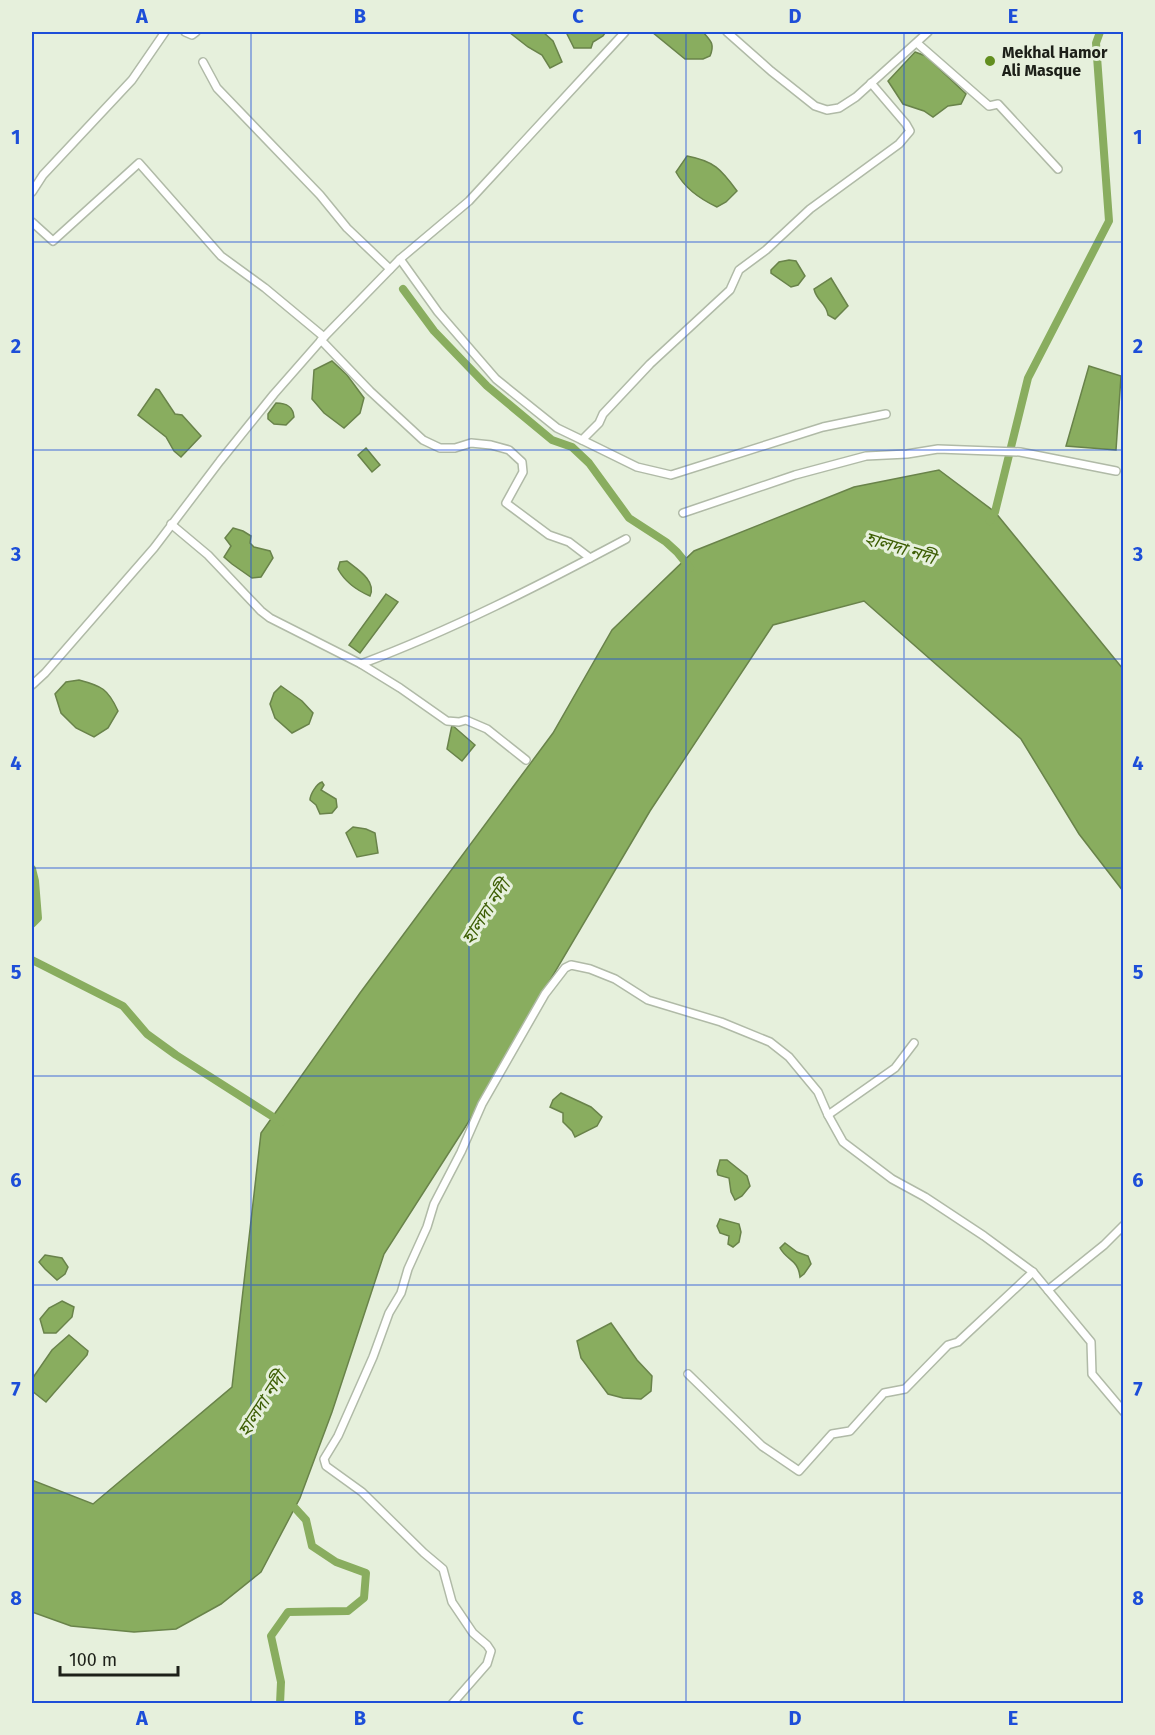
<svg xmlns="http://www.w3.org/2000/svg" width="1155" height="1735" font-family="'Fira Sans','Noto Sans Bengali',sans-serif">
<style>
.water{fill:#89ad5f;stroke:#69834a;stroke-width:1.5}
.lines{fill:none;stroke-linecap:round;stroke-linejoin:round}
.canal{stroke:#89ad5f;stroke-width:8}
.minor-casing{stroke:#b0baa7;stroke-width:10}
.minor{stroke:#fff;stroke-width:7}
.grid{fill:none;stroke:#1d4ed8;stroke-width:1.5;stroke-opacity:0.55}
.poi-dot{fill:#628e1f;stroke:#e6f0dc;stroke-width:2}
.labels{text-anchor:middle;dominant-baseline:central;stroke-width:6;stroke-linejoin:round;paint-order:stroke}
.poi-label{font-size:16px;font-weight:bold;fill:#1d2019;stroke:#e6f0dc;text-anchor:start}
.water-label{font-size:18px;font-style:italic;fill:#3d5e04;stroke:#e6f0dc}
.neatline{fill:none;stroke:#1d4ed8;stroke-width:2}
.grid-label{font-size:20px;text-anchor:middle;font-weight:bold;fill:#1d4ed8}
</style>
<rect width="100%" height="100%" fill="#e6f0dc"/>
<g class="water">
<path d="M509,32H543L553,41L562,62L550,68L542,55L528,47Z"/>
<path d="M566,32H605V33L603,36L593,42L591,48H574Z"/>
<path d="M652,32H703C711,41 715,44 710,56L703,59H685Z"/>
<path d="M915,52L926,56L966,94L961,104L948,106L933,117L924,111L903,104L888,81Z"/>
<path d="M687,156C714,161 721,169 737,191L726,202L717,207C700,199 685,189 676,172Z"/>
<path d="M789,260L796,261L805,276L798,285L791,287L771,273V270L779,262Z"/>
<path d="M831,278L848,306L835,319L828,315C826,302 817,302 814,289Z"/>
<path d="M332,361L347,375L364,398L360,413L344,428L324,413L312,399L314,370Z"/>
<path d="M1089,366L1121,376L1116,450L1066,446Z"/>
<path d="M156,389L159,390L175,414L182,415L201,436L181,457L174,451L166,437L138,415Z"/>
<path d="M276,403C286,403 293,406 294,417L286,425L274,424L268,419V414Z"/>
<path d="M366,448L380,465L372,472L358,455Z"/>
<path d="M939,470L995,512L1123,669V891L1079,834L1021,739L864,601L773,625L650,811L526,1021L480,1104L384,1254L332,1412L300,1498L261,1572L221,1604L176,1629L134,1632L71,1626L32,1612V1480L93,1504L232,1387L261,1133L360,993L553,733L612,630L694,551L854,487Z"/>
<path d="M233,528L243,531L251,536L250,543L254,547L270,551L273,558L261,577L252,578L232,564L224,557L231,546L225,538Z"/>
<path d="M347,561C357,569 377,581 370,596C356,590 345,582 338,569L340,562Z"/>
<path d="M386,594L398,602L360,653L349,645Z"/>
<path d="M79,680C102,686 108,689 118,711L108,728L94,737L76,728L61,713L55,694L66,682Z"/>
<path d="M281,686L302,701L313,713L309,724L292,733L275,718L270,704L274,693Z"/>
<path d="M452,725L475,745L462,761L447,749Z"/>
<path d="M322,782L324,785L321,790L336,799L337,807L332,813L320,814L316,805L310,800C310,795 316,784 322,782Z"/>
<path d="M353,827L366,829L375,833L378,853L357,857L346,833Z"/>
<path d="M561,1093L591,1107L602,1117L597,1126L575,1137L572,1131L563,1122V1113L550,1107L553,1100Z"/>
<path d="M720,1160H727L747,1176L750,1186L742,1196L735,1200L731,1192L729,1178L718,1175L717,1171Z"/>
<path d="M720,1219L739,1224L741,1232L739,1242L733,1247L728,1244L729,1236L720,1233L717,1226Z"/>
<path d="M785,1243L797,1252L808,1256L811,1264L804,1274L800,1277C798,1259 787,1261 780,1248Z"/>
<path d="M45,1255L62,1258L68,1267L65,1274L57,1280L45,1269L39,1262Z"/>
<path d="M62,1301L74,1307L72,1317L56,1333H44L40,1319L49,1308Z"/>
<path d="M611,1323L637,1360L652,1376L651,1391L641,1399L623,1398L608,1394L581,1358L577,1341Z"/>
<path d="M69,1335L88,1351L87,1355L46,1402L32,1391V1379L52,1350Z"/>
</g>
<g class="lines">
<g class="canal">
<path d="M403,289L434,331L487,386L552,440L572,447L589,463L629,518L666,542L677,552L690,568"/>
<path d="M990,521L995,512L1028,378L1109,221L1096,43L1100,32"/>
<path d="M32,869L35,881L38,918L32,924"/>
<path d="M32,960L123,1006L147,1034L176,1055L281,1122"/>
<path d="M280,1704L281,1682L271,1636L288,1612L348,1611L364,1598L366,1573L336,1562L312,1546L306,1520L295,1508"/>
</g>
<defs>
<g id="minor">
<path d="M185,32L192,35L196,32"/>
<path d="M727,32L771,71L815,106L827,110L839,108L856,97L928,32"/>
<path d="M917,43L989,106L998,104L1058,169"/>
<path d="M203,62L217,88L320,195L347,228L390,269"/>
<path d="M32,192L43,175L132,80L165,32"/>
<path d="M32,222L53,241L139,163L221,256L265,288L324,337"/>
<path d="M400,259L438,312L496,379L557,428L582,440L599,423L603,414L650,364L730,290L739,270L766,250L810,209L899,144L910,131L906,124L871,83"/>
<path d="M321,340L370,391L423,440L440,448H455L471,443L491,445L509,450L522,462L523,472L506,503L549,535L569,542L590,558"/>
<path d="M582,440L637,467L671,475L823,427L886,414"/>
<path d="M683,513L795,475L866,456L907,454L938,449L1020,452L1116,471"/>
<path d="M171,524L208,555L261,611L270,618L361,664C452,630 540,585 626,539"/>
<path d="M361,664L400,688L447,721L459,722L466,720L487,729L526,760"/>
<path d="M32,685L45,673L154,548L220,461L274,394L324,337L400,259L469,201L625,32"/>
<path d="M828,1115L895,1068L914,1043"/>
<path d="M1048,1290L1104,1245L1124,1225"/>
<path d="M688,1374L762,1446L799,1471L832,1434L850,1431L884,1393L905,1389L948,1345L958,1342L1033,1272"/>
<path d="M452,1704L487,1664L491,1651L487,1645L473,1633L452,1602L443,1569L424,1553L362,1492L326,1466L324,1459L338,1436L373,1357L389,1313L401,1293L408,1269L427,1227L434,1204L461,1152L482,1104L545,994L565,968L571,965L590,969L615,979L648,1000L721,1022L770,1042L789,1057L818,1092L828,1115L843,1142L892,1179L925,1197L984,1236L1033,1272L1091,1342L1092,1374L1124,1412"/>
</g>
</defs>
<use href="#minor" class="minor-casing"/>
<use href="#minor" class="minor"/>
</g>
<path class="grid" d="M251,32V1704M469,32V1704M686,32V1704M904,32V1704M32,242H1124M32,450H1124M32,659H1124M32,868H1124M32,1076H1124M32,1285H1124M32,1493H1124"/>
<circle class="poi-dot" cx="990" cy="61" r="6"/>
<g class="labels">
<g class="poi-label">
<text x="1002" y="52">Mekhal Hamor<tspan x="1002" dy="18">Ali Masque</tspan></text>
</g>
<g class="water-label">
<text transform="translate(900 548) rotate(17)">হালদা নদী</text>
<text transform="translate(486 912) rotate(-57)">হালদা নদী</text>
<text transform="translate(262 1404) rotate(-57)">হালদা নদী</text>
</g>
</g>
<rect width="1155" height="1735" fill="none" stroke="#e6f0dc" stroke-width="66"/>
<path d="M60 1666v9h118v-9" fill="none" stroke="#1d2019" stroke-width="3"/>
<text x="69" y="1666" font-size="18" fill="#1d2019" stroke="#e6f0dc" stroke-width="4.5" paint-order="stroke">100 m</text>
<rect x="33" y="33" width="1089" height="1669" class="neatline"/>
<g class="grid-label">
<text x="142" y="23">A</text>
<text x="360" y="23">B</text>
<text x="578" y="23">C</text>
<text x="795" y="23">D</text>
<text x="1013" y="23">E</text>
<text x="16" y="144">1</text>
<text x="1138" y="144">1</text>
<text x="16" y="353">2</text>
<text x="1138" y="353">2</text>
<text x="16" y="561">3</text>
<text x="1138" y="561">3</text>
<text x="16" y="770">4</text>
<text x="1138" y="770">4</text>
<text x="16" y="979">5</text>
<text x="1138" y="979">5</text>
<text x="16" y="1187">6</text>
<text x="1138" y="1187">6</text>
<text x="16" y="1396">7</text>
<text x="1138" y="1396">7</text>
<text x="16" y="1605">8</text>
<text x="1138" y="1605">8</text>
<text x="142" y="1725">A</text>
<text x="360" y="1725">B</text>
<text x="578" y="1725">C</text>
<text x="795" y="1725">D</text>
<text x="1013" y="1725">E</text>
</g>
</svg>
